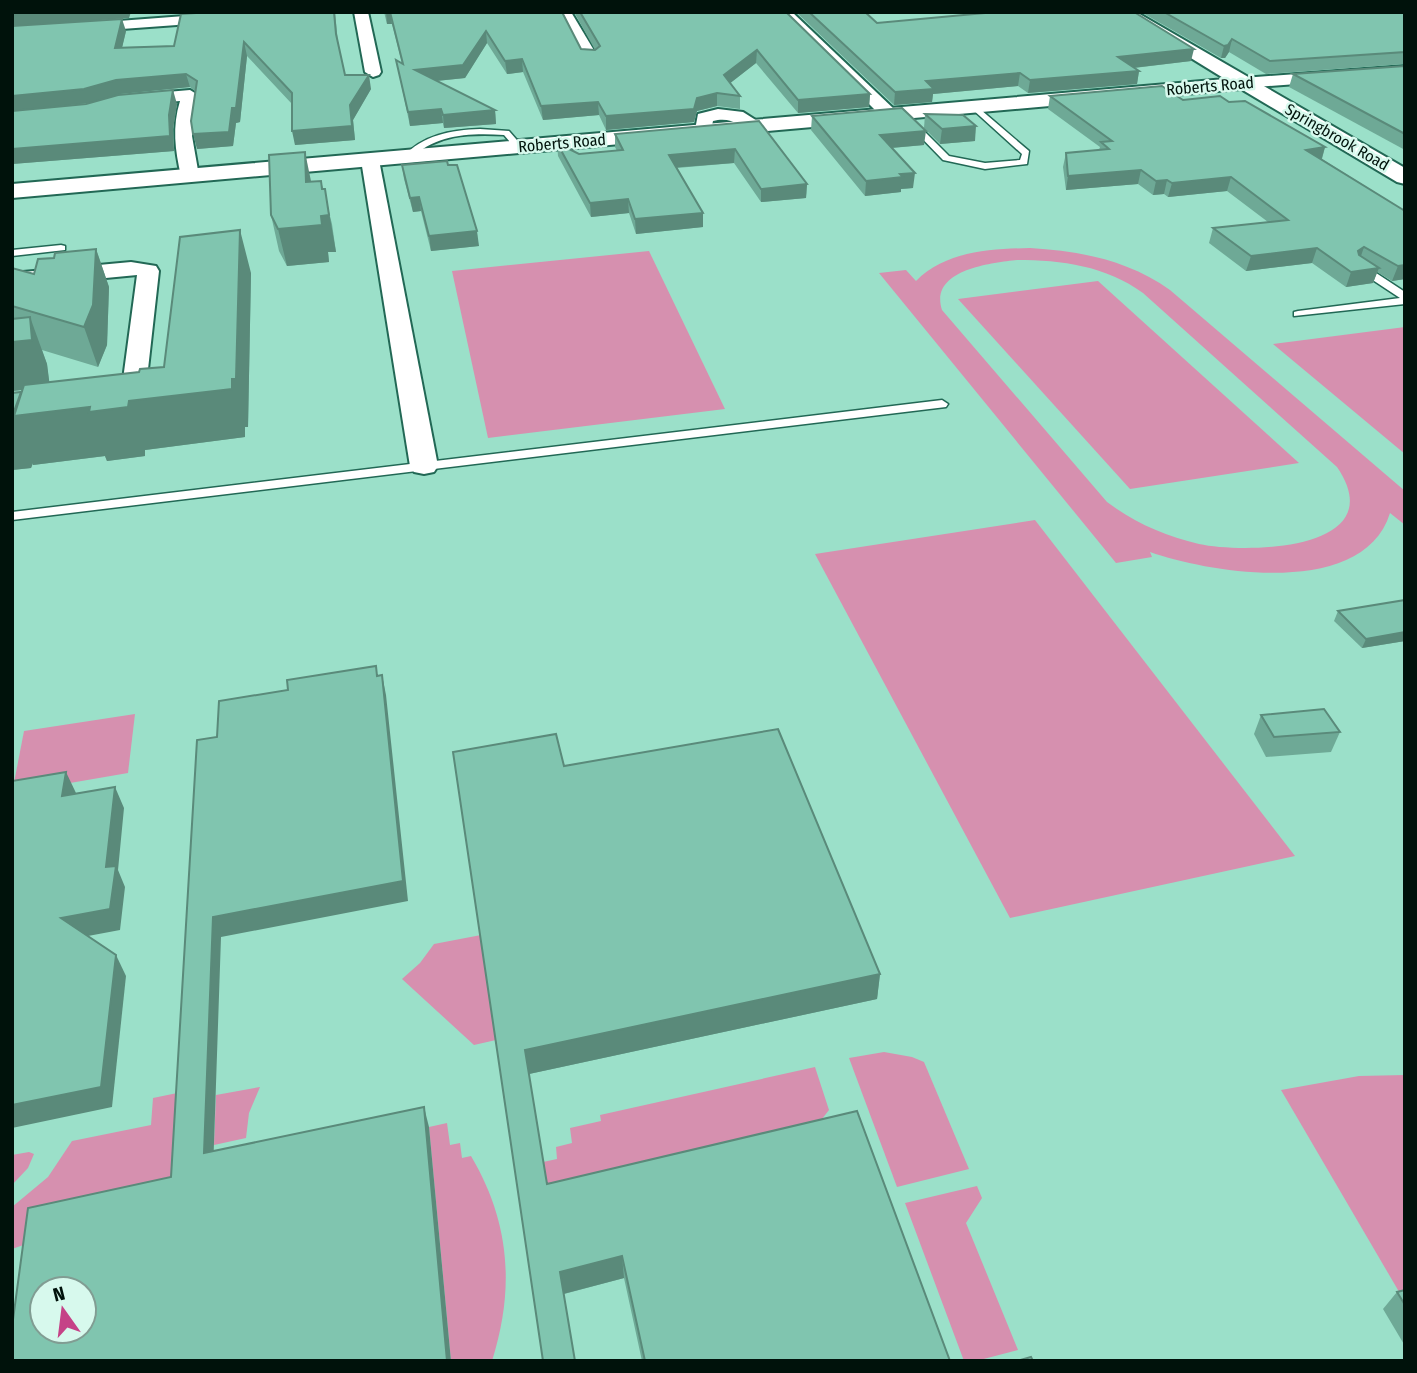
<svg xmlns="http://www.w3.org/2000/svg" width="1417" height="1373" font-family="'Fira Sans Condensed',sans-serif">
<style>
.green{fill:#d690af;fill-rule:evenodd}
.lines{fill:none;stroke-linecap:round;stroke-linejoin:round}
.service-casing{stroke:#226855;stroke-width:3}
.minor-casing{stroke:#226855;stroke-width:4}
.tertiary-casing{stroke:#226855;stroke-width:4}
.service{fill:#fff;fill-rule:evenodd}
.minor{fill:#fff;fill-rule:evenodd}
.tertiary{fill:#fff;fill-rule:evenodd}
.wall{fill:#6ea996}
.shaded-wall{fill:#5a8a7a}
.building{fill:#80c5af;stroke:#5a8a7a;stroke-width:2;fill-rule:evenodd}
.labels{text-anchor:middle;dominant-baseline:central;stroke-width:5;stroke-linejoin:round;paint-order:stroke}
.far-street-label{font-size:16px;fill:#00120b;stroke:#d7f9ed}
</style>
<rect width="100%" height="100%" fill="#9be0c9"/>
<g class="green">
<path d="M1030,248C1080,251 1128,260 1170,290L1405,491V525L1390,513C1364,598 1213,574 1150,552L1152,557L1116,563L879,273L906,270L916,281C945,251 991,249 1030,248ZM1017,260C1062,260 1106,266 1143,293L1337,467C1394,551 1246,554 1199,544C1165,536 1135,523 1107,502L942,310C929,270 990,263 1017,260Z"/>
<path d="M649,251L725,409L488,438L452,271Z"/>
<path d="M1098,281L1299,463L1130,489L958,299Z"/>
<path d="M1405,327V454L1273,344Z"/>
<path d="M1035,520L1295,856L1010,918L815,554Z"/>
<path d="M135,714L128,773L12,793L24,731Z"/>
<path d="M481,935L496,1040L474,1045L402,979L420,963L434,944Z"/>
<path d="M884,1052L912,1057L924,1062L969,1169L897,1187L849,1058Z"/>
<path d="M815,1067L829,1110L815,1128L548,1190L543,1162L557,1159L556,1147L572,1143L570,1128L601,1121L600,1115Z"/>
<path d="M1405,1075V1302L1281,1090L1359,1076Z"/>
<path d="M260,1087L249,1113L246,1138L214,1145L216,1095Z"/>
<path d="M187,1091L181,1190L12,1249V1207L48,1177L72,1141L151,1125L153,1098Z"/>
<path d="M447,1123L450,1145L460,1143L462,1158L471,1156C510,1222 515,1288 492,1361H451L429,1127Z"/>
<path d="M29,1152L34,1154L28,1168L12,1185V1155Z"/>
<path d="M977,1186L982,1198L966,1223L1018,1350L976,1361H964L905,1203Z"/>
</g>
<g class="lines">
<defs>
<g id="service">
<path d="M974,104L1029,151L1027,164L985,169L943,160L908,124L915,122L949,156L985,163L1020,160L1022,154L971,108Z"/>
<path d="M480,129L509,131L523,147L516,149L504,135C469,133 437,134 410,159L403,157C423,135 451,130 480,129Z"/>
<path d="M61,245L65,246V250L12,256V250Z"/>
<path d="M1356,265H1364L1405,292V304L1294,316V312L1298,311L1400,298L1356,269Z"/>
<path d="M942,400L948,404L946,407L12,520V512Z"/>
</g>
<g id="minor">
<path d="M238,12H308L301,16L12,37V29Z"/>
<path d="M354,12H368L381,72L379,75L373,77L365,72Z"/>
<path d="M557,12H571L598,57L596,60H584Z"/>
<path d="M777,12H792L895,110L898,114L895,118H883Z"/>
<path d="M1405,66V76L1243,88L1235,83L1243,78Z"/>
<path d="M190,90L198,95L192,136L199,176L190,182L181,176C175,150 172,127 180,101L132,105L124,100L132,95Z"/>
<path d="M718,109L743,112L765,126L756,131C739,127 732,116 713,121L710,134H698L695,130L698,114Z"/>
<path d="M370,154L379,160L438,466L434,472L424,474L414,472L410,466L361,160Z"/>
<path d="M131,262L156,266L159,271L146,387C137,404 120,410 101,405L97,400L101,395L116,392L122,387L137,275L12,287V273Z"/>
</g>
<path id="tertiary" d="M1116,12H1136L1405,168V184L1397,182L1241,89L12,198V184L1225,79Z"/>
</defs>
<use href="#service" class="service-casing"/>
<use href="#minor" class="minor-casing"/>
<use href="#tertiary" class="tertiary-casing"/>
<use href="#service" class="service"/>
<use href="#minor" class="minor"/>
<use href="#tertiary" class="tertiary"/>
</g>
<g class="wall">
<path d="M12,12L129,18L16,26L126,31L122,47L174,46L211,12H335L338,43L345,75L371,89L353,120L355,140L295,145L292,104L247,56L240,122L236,123L233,146L197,149L196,92L190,87L120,94L89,103L36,109L177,104L173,129L174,151L12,164Z"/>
<path d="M384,12H562L581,49L595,50L574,12H786L870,94L869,107L798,113L756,63L730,83L740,96V109L717,106L697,111L694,122L606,130L599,115L543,120L523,72L507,74L487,43L465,78L436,81L495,110L496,124L444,128L443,123L410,126L396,60L402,63L392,24H387Z"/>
<path d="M796,12H865L877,23L984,13L983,12H1134L1191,61L1134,68L1139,71L1137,84L1028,93L1018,86L933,94L932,102L894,105Z"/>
<path d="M1141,12H1405V64L1266,74L1229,52L1225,58H1221Z"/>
<path d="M1405,66V150L1289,87L1293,74Z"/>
<path d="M1050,96L1229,102L1325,147L1322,159L1405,211V279L1392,281L1377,272L1373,283L1346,287L1312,263L1246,271L1209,243L1213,228L1268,222L1227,191L1168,197L1164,194L1153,195L1138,184L1066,190L1063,167L1066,153L1099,150L1100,147L1048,109Z"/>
<path d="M925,114L975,141L940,144L924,128Z"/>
<path d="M812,116L924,145L892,148L913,188L901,189V192L865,196L811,130Z"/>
<path d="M759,121L807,184L806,198L761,202L734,163L677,168L703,227L636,234L629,213L591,217L558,156L557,143L579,154L617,151L615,147V134Z"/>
<path d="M402,165L479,246L431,251L421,211L413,212L404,179Z"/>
<path d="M311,181H321L332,224L336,252H328L329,262L287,266L279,251L271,215Z"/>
<path d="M96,249L109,287L107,345L98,367L42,350L47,364L49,382L139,372L164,367L251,273L248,427H245V437L145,450V456L107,461L105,456L33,465V463L31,468L12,470V393H21L22,390L12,391V268L34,274L54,258Z"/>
<path d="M1405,600V641L1362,648L1334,621L1338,611Z"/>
<path d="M1261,715L1340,732L1331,752L1266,757L1254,734Z"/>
<path d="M453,752L564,766L880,974L877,999L529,1074L547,1184L950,1361H642L624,1278L564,1294Z"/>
<path d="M1405,1290V1346L1383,1309L1397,1292Z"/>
</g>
<g class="shaded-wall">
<path d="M27,12H131L129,18L12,26V13Z"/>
<path d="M386,12H390L392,24H387Z"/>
<path d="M122,19L126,31L119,61L115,48Z"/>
<path d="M486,31L487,43L465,78L416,83L415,70Z"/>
<path d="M1232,39L1229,52L1225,58H1221L1224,46Z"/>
<path d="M244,42L247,56L240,122L236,123L233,146L197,149L193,134L232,108Z"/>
<path d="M1194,49L1191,61L1115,70L1118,57Z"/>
<path d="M757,50L756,63L724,88V75Z"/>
<path d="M522,59L523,72L507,74L505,61Z"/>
<path d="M1139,71L1137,84L1028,93L1030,80Z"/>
<path d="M1020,73L1018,86L933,94L932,102L894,105L895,92L926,81Z"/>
<path d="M186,74L190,87L120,94L89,103L12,111V96L116,80Z"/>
<path d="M369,75L371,89L353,120L355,140L295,145L292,131L350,105Z"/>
<path d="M173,90L177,104L173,129L174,151L12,164V149L169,115Z"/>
<path d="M717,93V106L697,111L694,122L606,130V116Z"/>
<path d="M870,94L869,107L798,113V100Z"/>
<path d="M598,102L599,115L543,120L541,106Z"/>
<path d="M441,109L443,123L410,126L408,112Z"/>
<path d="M495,110L496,124L444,128L443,115Z"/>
<path d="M976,126L975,141L940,144L942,129Z"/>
<path d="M926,131L924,145L878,149L880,135Z"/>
<path d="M1325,147L1321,161L1306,150Z"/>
<path d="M735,149L734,163L669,168V155Z"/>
<path d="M305,152L312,186L306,182Z"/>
<path d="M1141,170L1138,184L1066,190L1068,176Z"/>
<path d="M915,173L913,188L901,189V192L865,196L866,181L900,174Z"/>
<path d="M1231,177L1227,191L1168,197L1172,183Z"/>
<path d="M1167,180L1164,194L1153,195L1156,181Z"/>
<path d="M321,181L328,215L325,189L336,252H328L329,262L287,266L278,229L321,216L322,189Z"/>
<path d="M807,184L806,198L761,202V189Z"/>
<path d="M419,197L421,211L413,212L410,198Z"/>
<path d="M628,199L629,213L591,217L590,203Z"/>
<path d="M703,213V227L636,234L635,219Z"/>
<path d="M240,230L251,273L248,427H245V437L145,450V456L107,461L105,456L33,465V463L31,468L12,470V417L21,392L129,401L232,389Z"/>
<path d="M477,231L479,246L431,251L429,236Z"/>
<path d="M1364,247L1359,262L1358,251Z"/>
<path d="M1317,248L1312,263L1246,271L1251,256Z"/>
<path d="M96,249L109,287L107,345L98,367L84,327Z"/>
<path d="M1405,265V279L1392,281L1398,266Z"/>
<path d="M1379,268L1373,283L1346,287L1351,272Z"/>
<path d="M30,317L47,364L50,387L12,391V342Z"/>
<path d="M1405,632V641L1362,648L1366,639Z"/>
<path d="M382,675L386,695L408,901L221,937L213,1172L204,1153L213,917Z"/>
<path d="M66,772L76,793L72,817L62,796Z"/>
<path d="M115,787L124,808L118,870L125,887L120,930L72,939L61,918L106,867Z"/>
<path d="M116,955L126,976L112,1107L12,1128V1105Z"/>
<path d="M880,974L877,999L529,1074L525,1050Z"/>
<path d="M424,1107L429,1127L451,1361H447Z"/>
<path d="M622,1256L624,1278L563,1294L560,1272Z"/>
</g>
<g class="building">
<path d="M211,12H334L336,34L345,75H369L350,105L352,126L292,131V93L244,42L236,108H232L229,132L193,134L191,121L197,81L186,74L116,80L84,89L12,96V26L122,19L115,48L174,46L181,14Z"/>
<path d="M390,12H562L581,49L595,50L600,46L580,12H786L870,94L798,100L757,50L724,75L740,96L717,93L697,98L694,109L606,116L598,102L541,106L522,59L505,61L486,31L463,65L415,70L495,110L443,115L441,109L408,112L396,60L403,64Z"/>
<path d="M809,12H865L877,23L996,12H1134L1194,49L1118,57L1139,71L1030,80L1020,73L926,81L934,89L895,92Z"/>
<path d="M1164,12H1405V52L1270,61L1232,39L1228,45L1224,46Z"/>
<path d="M1405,66V134L1293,74Z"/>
<path d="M1162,86L1183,100L1220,96L1229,102L1245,101L1325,147L1306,150L1405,211V265L1398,266L1364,247L1358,251L1359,255L1379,268L1351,272L1317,248L1251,256L1213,228L1288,220L1231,177L1172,183L1167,180L1156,181L1141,170L1068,176L1066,153L1109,149L1101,142L1112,141L1050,96Z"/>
<path d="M173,90L169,115L170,136L12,149V111L86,104L118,95Z"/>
<path d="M902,108L926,131L880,135L915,173L900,174L903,177L866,181L812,116Z"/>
<path d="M925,114L963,115L976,126L942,129Z"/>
<path d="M759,121L807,184L761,189L735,149L669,155L703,213L635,219L628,199L590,203L557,143L579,154L623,150L615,134Z"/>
<path d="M305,152L306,182L321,181L322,189H325L329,215L321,216L322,225L278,229L271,215L269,155Z"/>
<path d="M447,161L448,165H457L477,231L429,236L419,197L410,198L402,165Z"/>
<path d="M240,230L236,379H232V389L129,401L128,407L89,412L90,407L14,416L24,385L139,372L140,369L164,367L180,237Z"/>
<path d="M96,249L93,305L84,327L12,306V268L34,274L38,259L54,258L55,253Z"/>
<path d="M30,317L32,340L12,342V319Z"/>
<path d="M21,392L12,417V393Z"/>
<path d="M1405,600V632L1366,639L1338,611Z"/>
<path d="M376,666L377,676L382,675L403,881L213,917L204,1153L424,1107L447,1361H12V1327L28,1208L171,1177L197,740L217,737L219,701L288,690L287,680ZM42,1289H84V1331H42Z"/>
<path d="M1324,709L1340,732L1274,737L1261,715Z"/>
<path d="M778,729L880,974L525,1050L547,1184L857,1111L950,1361H645L622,1256L560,1272L575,1361H543L453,752L556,734L564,766Z"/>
<path d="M66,772L62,796L115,787L106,867L116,866L110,909L61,918L116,955L101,1087L12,1105V781Z"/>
<path d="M1405,1290V1305L1397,1292Z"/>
<path d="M1031,1357L1033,1361H1017Z"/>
</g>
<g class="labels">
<g class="far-street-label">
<text transform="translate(1210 86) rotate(-5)">Roberts Road</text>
<text transform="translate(1337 137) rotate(30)">Springbrook Road</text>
<text transform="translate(562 143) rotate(-5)">Roberts Road</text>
</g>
</g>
<rect width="1417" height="1373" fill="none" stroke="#00120b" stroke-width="28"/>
<g transform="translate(63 1310) rotate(346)"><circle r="33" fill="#d7f9ed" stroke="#819d93" stroke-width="2"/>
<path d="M0-5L12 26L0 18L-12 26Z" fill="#c54287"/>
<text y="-10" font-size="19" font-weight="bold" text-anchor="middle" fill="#00120b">N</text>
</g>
</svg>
